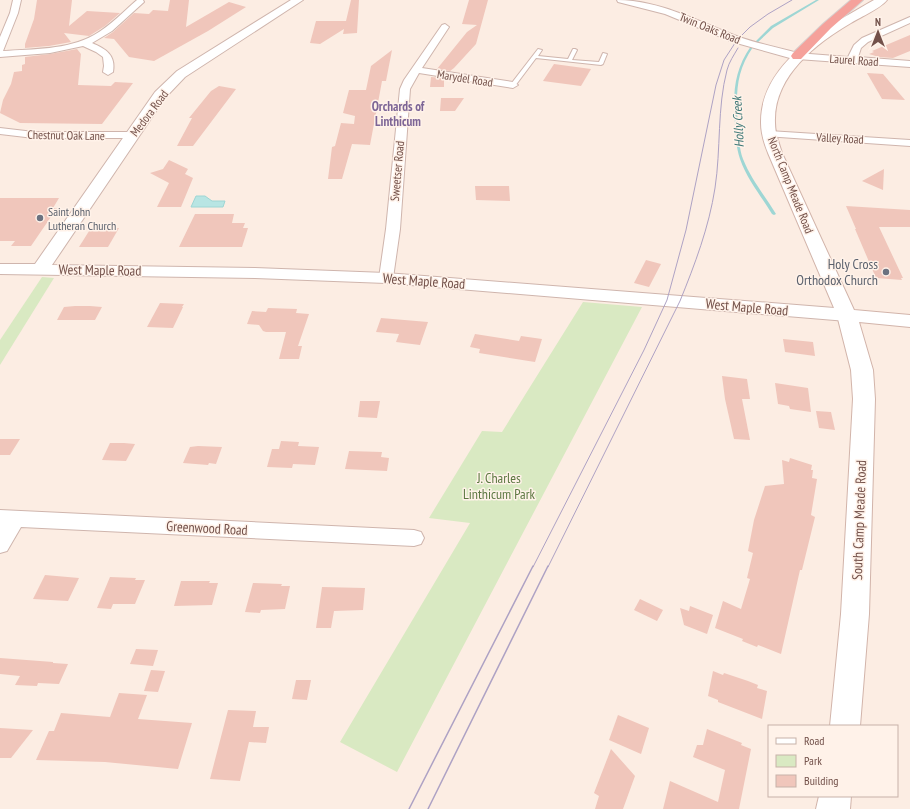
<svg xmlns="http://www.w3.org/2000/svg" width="910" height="809" font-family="'PT Sans Narrow',sans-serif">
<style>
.green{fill:#d9e9c2}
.water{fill:#b8e5e3;stroke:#9ed6d4}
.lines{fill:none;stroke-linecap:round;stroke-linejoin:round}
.stream{fill:#9ed6d4;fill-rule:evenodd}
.building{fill:#f0c6bb}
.service-casing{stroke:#cfb5ad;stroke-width:2}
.minor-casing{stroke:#cfb5ad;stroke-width:2}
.tertiary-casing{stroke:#cfb5ad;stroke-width:2}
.secondary-casing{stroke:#d2b4aa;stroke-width:2}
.motorway-casing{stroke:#d8cecc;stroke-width:2}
.service{fill:#fff;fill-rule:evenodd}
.minor{fill:#fff;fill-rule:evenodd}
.tertiary{fill:#fff;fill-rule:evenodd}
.secondary{fill:#fff;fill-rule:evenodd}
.motorway{fill:#f5a19b;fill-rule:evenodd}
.tram-far1{stroke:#aea2c4;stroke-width:1}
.tram{stroke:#aea2c4;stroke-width:1.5}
.worship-dot{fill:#6b7280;stroke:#fff2e9;stroke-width:1.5}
.labels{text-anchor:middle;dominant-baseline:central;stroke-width:3;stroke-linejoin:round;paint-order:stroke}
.far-street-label{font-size:12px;fill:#73514a;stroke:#fff2e9}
.far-worship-label{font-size:12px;fill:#5b616d;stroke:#fff2e9;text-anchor:start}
.far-neighbourhood-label{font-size:13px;font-weight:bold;fill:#7d6596;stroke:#fff2e9}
.far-water-label{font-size:13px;font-style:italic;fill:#3e7877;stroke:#fff2e9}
.worship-label{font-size:14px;fill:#5b616d;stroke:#fff2e9;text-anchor:end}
.street-label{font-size:14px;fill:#73514a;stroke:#fff2e9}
.park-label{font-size:14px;fill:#5d7842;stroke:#fff2e9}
</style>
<rect width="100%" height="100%" fill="#fcede3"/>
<g class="green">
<path d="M42,277L54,278L0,365V340Z"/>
<path d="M583,302L642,307L397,772L340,742L470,523L429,518L482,431L502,432Z"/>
</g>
<path class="water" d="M196,196H205L212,201H225L223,207H191Z"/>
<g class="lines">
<g class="stream">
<path d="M816,0H819L773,28L757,43L755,42L771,26Z"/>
<path d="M751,46L753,47C735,73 736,96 738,126C739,137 739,148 743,159C751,179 765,196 776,214L774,215L772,214C761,196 747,179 740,159C736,147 736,137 735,125C733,95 733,72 751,46Z"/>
</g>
</g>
<g class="building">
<path d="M37,0H72L69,26L87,11L120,13L105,26L89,36L64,33L71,42L49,46L25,48V44L34,19Z"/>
<path d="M170,0H189L186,27L229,2L246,7L208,31L154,61L129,57L114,39L104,38L113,32L134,13L149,14L153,10L168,11Z"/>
<path d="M351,0H359L357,33L343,34L344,29L320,44L310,43L316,21H346Z"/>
<path d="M469,0H488L476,44L454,68L450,71L437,69L467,32L477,25L462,24Z"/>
<path d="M910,35V51L893,58L879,57L869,54L874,52L872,51Z"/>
<path d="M77,49L81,54L78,85L111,86L115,82L133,83L102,124L20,123L0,113L3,100L11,84L14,72L22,71V65L25,64V57L50,54Z"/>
<path d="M392,50L386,81H382L380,92L370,145L352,144L342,179H328L332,147L335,146L341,123L354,124L355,116L343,113L349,90H366L371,66Z"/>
<path d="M554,64L591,69L581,86L543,81Z"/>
<path d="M867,73L883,74L905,100L882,99Z"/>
<path d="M431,77L444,78V87H430Z"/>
<path d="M219,86L236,89L193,146H177L192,118H189L211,91Z"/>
<path d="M441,98H464L455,111H440Z"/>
<path d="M169,160L188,169L185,174L193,178L181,207H157L169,183L150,173L163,169Z"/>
<path d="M884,169L883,190L862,181Z"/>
<path d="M475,186H509L510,201L476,200Z"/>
<path d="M0,198H59L53,208H57L31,246H11L15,241H0Z"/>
<path d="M846,206L910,210V227H879L903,278H901L902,280L876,278L855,229H856Z"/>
<path d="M195,214H234L232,223H245L243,228H248L242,247H179Z"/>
<path d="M91,228H119L108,247H79Z"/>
<path d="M646,260L661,264L649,287L634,283Z"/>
<path d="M160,303L184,304L182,307H183L173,328L147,327Z"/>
<path d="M75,306H90L102,307L95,320H57L64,307Z"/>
<path d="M268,308L297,309L296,313L309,314L298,346H302L299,359H279L286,332H266L263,331L259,325L247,324L252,311L266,312Z"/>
<path d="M381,318L428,322L420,345L396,342L399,334L376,332Z"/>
<path d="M475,334L519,341L521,336L542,339L535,362L479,353L480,349L470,347Z"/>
<path d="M783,339L813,342L815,356L785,352Z"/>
<path d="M722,376L747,379L750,399H742L750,440L734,439L725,399Z"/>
<path d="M775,383L808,388L811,412L790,409L789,406L778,404Z"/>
<path d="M360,401H380L377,418L358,417Z"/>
<path d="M816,411L831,412L835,430L819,428Z"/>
<path d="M0,439H20L10,455H0Z"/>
<path d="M281,441L299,442L298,446L319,447L315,465L293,464L292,468L267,467L272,449H279Z"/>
<path d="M110,443H124L135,444L126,461L102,460Z"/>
<path d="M198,446L222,447L216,464L209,463L208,465L183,463L190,447Z"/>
<path d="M349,451L382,452L381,457L389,458L387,471L345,469Z"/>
<path d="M790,458L812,465L811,470H813L812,478L817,479L811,515L815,517L802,570H800L781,654L758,645L757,647L742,641L743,639L715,628L723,601L741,609L750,579L747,578L753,553L748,551L754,520L765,486L784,484L782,460L789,462Z"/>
<path d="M45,575L79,578L68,601L33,599Z"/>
<path d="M110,577L136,578L135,580H145L135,604H113L111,609L97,608Z"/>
<path d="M181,581H210L209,583H218L212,605L174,606Z"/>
<path d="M253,583L282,584L281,586H290L285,609L261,610L260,613L245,612Z"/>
<path d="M322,587L365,588L363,610L334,611L331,628H316Z"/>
<path d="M640,599L663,610L657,621L634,610Z"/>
<path d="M690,606L713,615L707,634L684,625L680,608L689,611Z"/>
<path d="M136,649L158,650L153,666L130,664Z"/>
<path d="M0,658L53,662V663L68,664L59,684L38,683L37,686L15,685L20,676L0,674Z"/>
<path d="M151,670L165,671L158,692L144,691Z"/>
<path d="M713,671L723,675L724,673L748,681L758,685L757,688L767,691L762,719L718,702V700L708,696Z"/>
<path d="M296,680H311L307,700L292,699Z"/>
<path d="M119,693L147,695L138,719L192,723L178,769L105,762L36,760L49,731H54L61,713L110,717Z"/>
<path d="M228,710L256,711L253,727H269L266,743L249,742L240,781L210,779Z"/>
<path d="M618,715L649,728L641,754L609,740Z"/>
<path d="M0,728L33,730L11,758H0Z"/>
<path d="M707,729L742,743L741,745L751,749L739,809H663L670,781L718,802L725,770L693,757L697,745H703Z"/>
<path d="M611,749L635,776L623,809H595L599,796L594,793Z"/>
</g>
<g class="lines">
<defs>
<path id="service" d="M538,49L542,50L538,56L568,59L573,49H575L577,50L572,60L599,62L603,53L607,54L603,64L601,65L536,58L515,86H511V84Z"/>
<g id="minor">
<path d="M13,0H21L18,13L3,51C33,49 67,50 94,35C110,26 123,12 137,0H143L144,2L112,31L92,43C106,49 116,55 113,72L108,75L103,72L104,66L103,57L96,52L83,46L50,53L0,57V37L10,13Z"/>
<path d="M910,17V23L868,42L861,48L858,57L910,61V67L797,59L792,56L797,53L848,57L854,45L862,38Z"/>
<path d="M445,24L449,27L422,68L513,82L518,85L513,88L419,73L410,89L400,229L393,278L391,281L386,282L381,281L379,278L386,229L400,89L404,80L442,25Z"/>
<path d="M0,128L34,132H132L138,135L132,138H34L0,134Z"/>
<path d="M769,131L910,140V146L765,136L763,134L765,132Z"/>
<path d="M0,510L414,530L421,532L424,538L421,544L414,546L21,527L7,551L0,553Z"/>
</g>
<g id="tertiary">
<path d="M291,0H303L185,77L165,98L52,265L255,268L386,273L847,309L854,311L856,315L854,319L847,321L386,283L255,278L0,274V264H35L155,92L177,71Z"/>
<path d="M617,0C660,0 699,22 739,37C759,44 781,48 801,54L803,56L801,58L797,60L733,42L665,14L618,2Z"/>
</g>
<g id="secondary">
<path d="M874,0H887C881,8 861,17 851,23C815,44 773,77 775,123C775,134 779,143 782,153L854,310L910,315V327L859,322L873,370L875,399L869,614L860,726H830L841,614L853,399L851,370L837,315L768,153C764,143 761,133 761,123C760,62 829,26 874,0Z"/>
<path d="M819,796H851L850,809H816Z"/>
</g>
<path id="motorway" d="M851,0H863L831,28L801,59H793L791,56L793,53L823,24Z"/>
</defs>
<use href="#service" class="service-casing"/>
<use href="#minor" class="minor-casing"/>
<use href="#tertiary" class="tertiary-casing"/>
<use href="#secondary" class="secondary-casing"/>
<use href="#motorway" class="motorway-casing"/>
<use href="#service" class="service"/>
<use href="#minor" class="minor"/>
<use href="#tertiary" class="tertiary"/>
<use href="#secondary" class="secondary"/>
<use href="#motorway" class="motorway"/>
<g class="tram-far1">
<path d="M533,567L644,350L667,300L686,230L716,85L724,60L737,40L750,27L768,14L792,0"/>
<path d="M548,567L680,301C695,264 709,227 715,188C721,149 717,108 727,70C729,62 734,55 738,48"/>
</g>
<g class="tram">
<path d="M409,809L533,566"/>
<path d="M428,809L548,566"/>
</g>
</g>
<g class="worship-dot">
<circle cx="40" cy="218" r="4"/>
<circle cx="886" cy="272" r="4"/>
</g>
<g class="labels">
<g class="far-street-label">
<text transform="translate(710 28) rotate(22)">Twin Oaks Road</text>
<text transform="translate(854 60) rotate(4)">Laurel Road</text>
<text transform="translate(465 78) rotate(9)">Marydel Road</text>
<text transform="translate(149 113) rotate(-53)">Medora Road</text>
<text transform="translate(66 135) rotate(1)">Chestnut Oak Lane</text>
<text transform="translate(840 138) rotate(3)">Valley Road</text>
<text transform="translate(397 171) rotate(-85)">Sweetser Road</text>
<text transform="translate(791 185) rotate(68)">North Camp Meade Road</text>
</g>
<g class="far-worship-label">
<text x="48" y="211">Saint John<tspan x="48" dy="14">Lutheran Church</tspan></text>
</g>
<g class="far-neighbourhood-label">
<text x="398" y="106">Orchards of<tspan x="398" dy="15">Linthicum</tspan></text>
</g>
<g class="far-water-label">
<text transform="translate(738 122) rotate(-93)">Holly Creek</text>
</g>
<g class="worship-label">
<text x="878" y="264">Holy Cross<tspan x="878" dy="16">Orthodox Church</tspan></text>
</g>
<g class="street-label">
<text transform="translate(100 270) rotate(1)">West Maple Road</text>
<text transform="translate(424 281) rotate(4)">West Maple Road</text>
<text transform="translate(747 307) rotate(5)">West Maple Road</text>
<text transform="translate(859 520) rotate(-88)">South Camp Meade Road</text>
<text transform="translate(207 528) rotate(3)">Greenwood Road</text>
</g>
<g class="park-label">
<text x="499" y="478">J. Charles<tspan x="499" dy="16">Linthicum Park</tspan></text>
</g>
</g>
<rect x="768" y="725" width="130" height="72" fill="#fff2e9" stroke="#c7b2a9"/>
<rect x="776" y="738" width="20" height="6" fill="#ffffff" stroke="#c7b2a9"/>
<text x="804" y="745" font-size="12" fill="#73514a">Road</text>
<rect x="776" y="755" width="20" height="12" fill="#d9e9c2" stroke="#c7b2a9"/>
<text x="804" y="765" font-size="12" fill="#73514a">Park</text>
<rect x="776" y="775" width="20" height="12" fill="#f0c6bb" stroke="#c7b2a9"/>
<text x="804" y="785" font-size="12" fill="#73514a">Building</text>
<g transform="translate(878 32)" stroke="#fff2e9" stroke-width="3" paint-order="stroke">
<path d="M0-3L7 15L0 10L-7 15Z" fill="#73514a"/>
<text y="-6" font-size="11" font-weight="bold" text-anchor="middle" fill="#73514a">N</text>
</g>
</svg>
